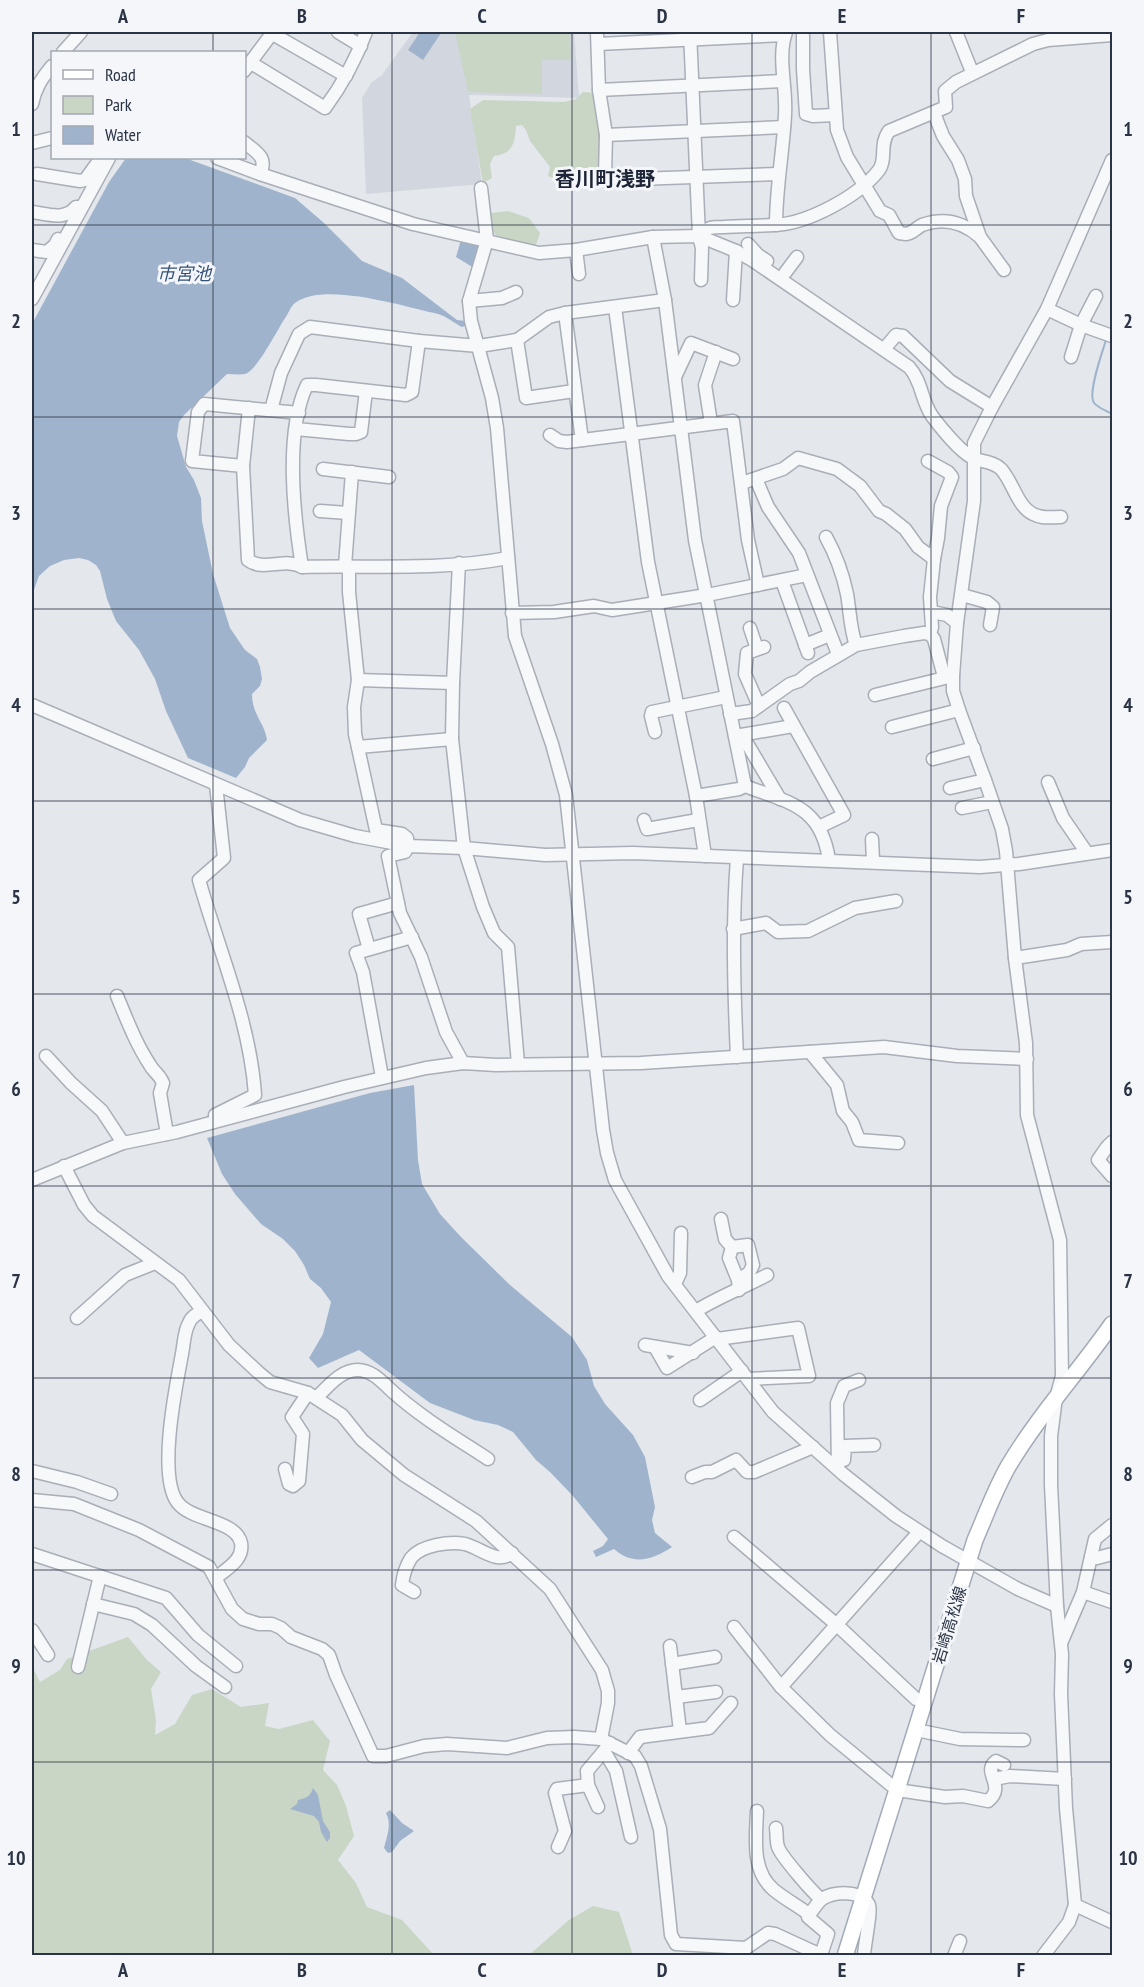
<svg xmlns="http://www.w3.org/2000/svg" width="1144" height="1987" font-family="'PT Sans Narrow','Noto Sans JP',sans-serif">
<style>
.built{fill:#d2d6de}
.green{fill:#c9d6c5}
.water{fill:#9fb4cc}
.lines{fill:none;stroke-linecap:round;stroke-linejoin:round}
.stream{stroke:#9fb4cc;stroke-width:2}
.minor-casing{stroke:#a9aeb7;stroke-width:15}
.major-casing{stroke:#a3abb8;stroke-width:18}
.minor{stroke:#f7f8fa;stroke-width:12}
.major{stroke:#fff;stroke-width:15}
.grid{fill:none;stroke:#2b3445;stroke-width:1.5;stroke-opacity:0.55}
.labels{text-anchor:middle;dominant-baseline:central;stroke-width:6;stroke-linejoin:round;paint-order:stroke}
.street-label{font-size:16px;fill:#2b3445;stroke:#f4f6f9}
.water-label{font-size:18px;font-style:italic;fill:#34527a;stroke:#f4f6f9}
.quarter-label{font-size:20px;font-weight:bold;fill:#1d2536;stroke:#f4f6f9}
.neatline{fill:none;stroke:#2b3445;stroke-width:2}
.grid-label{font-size:20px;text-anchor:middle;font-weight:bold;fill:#2b3445}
</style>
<rect width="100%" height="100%" fill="#e4e7ec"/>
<path class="built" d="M413,32H574L579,98L469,95L482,184L366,194L362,98L371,83L382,75Z"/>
<g class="green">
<path d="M455,32H570L571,60H542V94L468,92Z"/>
<path d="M583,92L596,93C601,122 610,162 595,188H578L548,176L550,167L530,141L526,130L522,125L516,126C515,143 513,154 494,156L490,164L492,178L483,183L470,109L483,100L564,102L576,99Z"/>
<path d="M508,211L529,218L540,233L536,245L518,244L496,236L491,227V213Z"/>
<path d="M128,1637L147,1660L161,1672L151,1689L156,1720L155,1735L175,1724L192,1695L212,1689L241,1707L269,1703L265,1726L279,1729L313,1720L330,1741L323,1770L337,1785L346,1806L354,1836L338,1860L356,1883L367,1907L402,1920L434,1955H32V1666L40,1682L60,1670L67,1659Z"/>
<path d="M593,1906L619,1912L633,1955H529L569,1920Z"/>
</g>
<g class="water">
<path d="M420,32L441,33L423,60L408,50Z"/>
<path d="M126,158H185L295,198L324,223L362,261L402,278L457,320L466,321L468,325L462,327C454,323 446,316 438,314C405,307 324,281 295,303C291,306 289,312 287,315C278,328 258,370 245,374C240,375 233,374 227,374L184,415L179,422L177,436L186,467L194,480L201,498L202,521L213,574L230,628L245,650L257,659L260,667L262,679L260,686L252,694C252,715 265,723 267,740L249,758L245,767L236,778L188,758L166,711L155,679L139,650L116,621L107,599L100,571L96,565L88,560L79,558L64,560L50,566L39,576L32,595V324L109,182Z"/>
<path d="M461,240L480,247L474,268L456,257Z"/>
<path d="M414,1085L418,1160L422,1184L440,1214L461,1237L510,1285L572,1337L587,1360L594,1386L605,1404L633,1435L645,1457L655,1507L652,1520L655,1533L672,1547C652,1560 633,1566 614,1549L596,1557L593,1551L603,1546L608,1539L573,1496L550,1472L536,1460L513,1432L498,1425L474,1420L430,1403L359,1350L318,1368L309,1358L323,1334L331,1302L321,1288L310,1279L304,1265L295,1251L283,1239L261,1224L235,1194L222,1174L207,1138L370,1093Z"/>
<path d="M313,1788L318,1795L323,1821L330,1832V1838L327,1842L321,1832L319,1822L314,1816L290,1809L297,1804L298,1800C306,1798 310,1797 313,1788Z"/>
<path d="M390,1810L402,1823L414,1831L400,1841L392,1852L388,1853L384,1848C387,1836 392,1824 386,1813Z"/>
</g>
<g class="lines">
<path class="stream" d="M1106,340C1102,353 1089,389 1093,401C1095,407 1107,411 1112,414"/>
<defs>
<g id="minor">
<path d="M338,32L361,46"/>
<path d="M597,32L599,90L606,135L605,176L609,180L778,174"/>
<path d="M690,32L699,236L702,248L701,280"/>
<path d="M830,32L837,130L847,157L880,211L889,215L899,233L906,234C913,233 916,228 922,225C944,217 963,222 980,237"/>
<path d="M956,32L972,72"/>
<path d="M271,33L346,76"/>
<path d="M803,35V69L806,114L813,116L835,115"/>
<path d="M598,44L785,35"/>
<path d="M63,52L81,32"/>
<path d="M251,63L325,108C342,85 356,59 366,32"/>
<path d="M244,71L273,32"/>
<path d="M599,90L783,81"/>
<path d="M32,104C35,88 42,78 52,66"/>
<path d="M934,113L943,136L958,160L965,179L966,196L980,237L1004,270"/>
<path d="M606,135L784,127"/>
<path d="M244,142C257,153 268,157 260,174"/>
<path d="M32,143L52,138"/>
<path d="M217,158L260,174L413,224L539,253L576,250L653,237L699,236L736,251L752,260L909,367C922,381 921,400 932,416C941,428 962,454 975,459C984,462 994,462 1001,469C1013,482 1017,506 1033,514C1042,519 1051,517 1061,517"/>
<path d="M37,174L80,181L85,180L98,162"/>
<path d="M481,188L487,240L469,301L471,321L492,398L497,428L515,636L552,744L566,795L603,1130L607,1153L615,1180L668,1276L773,1412L843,1474L896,1516L942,1546L1018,1589L1057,1606"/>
<path d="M32,212C47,214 65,221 76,207H80"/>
<path d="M776,225C776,188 783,152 785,115C787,87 777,58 786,32"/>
<path d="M699,236C702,233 706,229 710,228C713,227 720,227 724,227C740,226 757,226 774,225C807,224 859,196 879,170C887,159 879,144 889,131L946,107L945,91L956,82L1033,44L1048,40L1112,35"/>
<path d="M653,237L665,300L695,540L745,786C790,803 821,806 829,860"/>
<path d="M748,244L758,255L767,261"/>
<path d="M32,250L47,252L55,245L58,239"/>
<path d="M576,250L579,274"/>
<path d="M785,273L797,257"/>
<path d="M32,299L109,158"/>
<path d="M733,300L736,251"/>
<path d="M469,301L502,298L516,292"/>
<path d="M615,307L648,562L696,796L705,856"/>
<path d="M1047,309L1081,325L1112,336"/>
<path d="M565,313L582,440"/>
<path d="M517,340L526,398L574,391"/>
<path d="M419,341L412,392L406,395L316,385H307C284,433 294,516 302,567C370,565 440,571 508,558"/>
<path d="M885,348L896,335L903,336L950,381L992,407"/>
<path d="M1071,357L1081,325L1096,296"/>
<path d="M675,377L691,343L733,359"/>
<path d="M249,408L243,466L248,560C263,572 286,557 302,567"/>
<path d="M271,410L281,373L299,334L310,327L419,341L479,346L517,340L549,317L565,313L665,300"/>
<path d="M711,423L705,385L716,352"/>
<path d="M296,429L349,434H356L361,432L366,391"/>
<path d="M550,435L559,441L567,442L733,421L748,540L758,585"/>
<path d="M928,461L948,472L952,477L941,506L938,538L934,559L930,597L932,627L930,634"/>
<path d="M243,466L192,461L198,412L204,404L299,413"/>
<path d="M323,469L389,477"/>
<path d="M756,479L768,507L799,553L838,654"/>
<path d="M742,483L783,469L798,458L837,469L860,486L879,511L886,514L905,529L918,547L934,559"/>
<path d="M320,511L348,513"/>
<path d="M826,537C836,555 843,575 847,594C850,611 850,629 856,645"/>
<path d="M459,563L453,683L452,739L464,848L483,907L494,933L508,947L518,1064"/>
<path d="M345,566L352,472"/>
<path d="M349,566V592L358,680L354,707L355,734L376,830L402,834L407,838L408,846L405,852L388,856L400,913L421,957L446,1032L463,1063"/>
<path d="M782,581L808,653"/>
<path d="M962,595L987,602L993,607L990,625"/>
<path d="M932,612L947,615L957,623"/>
<path d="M512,613L554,612L594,606L612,610L707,595L807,575"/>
<path d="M750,628L757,649"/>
<path d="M805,645L830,635"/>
<path d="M358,680L453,683"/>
<path d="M875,695L953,676"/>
<path d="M32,705L300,820L355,836L408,846L464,848L545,855L633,853L980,867L1019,864L1112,850"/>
<path d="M759,706L745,674L747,653L764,647"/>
<path d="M784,708L844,815L819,827"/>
<path d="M730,714L752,711L790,684L799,681L810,672L856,645L904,636L924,633L930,634L934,639L944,677"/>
<path d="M892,727L959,710"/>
<path d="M655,732L651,716L652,712L726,697"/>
<path d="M742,735L780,799"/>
<path d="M735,736L793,726"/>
<path d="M358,747L452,739"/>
<path d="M933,759L974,748"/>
<path d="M1048,782L1063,818L1087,853"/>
<path d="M950,788L985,780"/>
<path d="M696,796L739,789L745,786"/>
<path d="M962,808L992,802"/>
<path d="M644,820L647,829L698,820"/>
<path d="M872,839L873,861"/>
<path d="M737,858C732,924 734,990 737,1057"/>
<path d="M733,929L766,923L778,932L808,931L855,908L896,901"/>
<path d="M369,949L359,914L398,903"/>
<path d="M1015,958L1067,950L1081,944L1112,942"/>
<path d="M117,996C127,1020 136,1044 150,1065C154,1073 159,1073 163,1083L160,1093L167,1134"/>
<path d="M810,1052L837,1085L843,1111L852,1122L859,1140L898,1143"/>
<path d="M46,1056L71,1083L102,1111L123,1143"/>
<path d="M382,1077L363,972L356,953L412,937"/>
<path d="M215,1115L255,1095C250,1021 219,951 199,880L224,858L216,785"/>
<path d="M1112,1142L1107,1147L1098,1160L1112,1176"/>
<path d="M64,1166L84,1205L93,1216L179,1280L229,1345L258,1372L270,1382L308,1393L342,1415L362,1440L404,1475L476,1521L550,1589L602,1670L608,1691V1703L601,1739"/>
<path d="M32,1180L123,1143L177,1132L344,1087L426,1068L463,1063L496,1065L641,1063L884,1047L957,1056L1027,1059"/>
<path d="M721,1219L725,1239L732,1247L729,1258L738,1280L739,1290"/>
<path d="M732,1247L748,1245L753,1265L749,1273L738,1280"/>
<path d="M675,1284L680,1273L681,1233"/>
<path d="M202,1311C197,1314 191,1317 189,1323C184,1331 184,1344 182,1354C176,1386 157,1477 178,1503C192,1521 236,1520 241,1543C244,1560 227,1568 216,1578"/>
<path d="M696,1311C718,1297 743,1288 767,1275"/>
<path d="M77,1318L125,1275L155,1263"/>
<path d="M717,1339L798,1328L809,1376L748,1379"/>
<path d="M645,1345L693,1353"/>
<path d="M655,1347L667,1368L716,1337"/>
<path d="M316,1398C328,1387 340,1370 358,1370C372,1370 383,1383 393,1392C422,1418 456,1438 488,1459"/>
<path d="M700,1400L742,1371"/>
<path d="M844,1460L845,1446L874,1445"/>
<path d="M285,1469L289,1484L293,1486L299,1481L303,1434L292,1417L308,1393"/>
<path d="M838,1469L837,1403L844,1386L859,1380"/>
<path d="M32,1471L77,1482L111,1494"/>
<path d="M692,1477L705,1472H712L736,1460L747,1472H754L813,1447"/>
<path d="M32,1500L74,1504L139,1530L209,1567L232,1609L243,1619L259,1624H272L281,1628L291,1637L322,1649L329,1655L336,1675L373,1756H386L424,1746L447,1744L507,1748L547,1738L574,1737L601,1739L635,1756L641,1766L660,1829L671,1935L676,1944L746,1948L768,1933L775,1934L823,1956"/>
<path d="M734,1537L837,1625L916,1699L925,1701"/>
<path d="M32,1554L166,1598L198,1635L236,1666"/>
<path d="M1091,1557L1097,1558L1112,1554"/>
<path d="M414,1592L402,1585C403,1576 406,1566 411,1558C421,1545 450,1541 465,1544C481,1548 497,1565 512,1553"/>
<path d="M1083,1592L1112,1602"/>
<path d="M93,1604L134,1614L152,1625L196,1666L225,1687"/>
<path d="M734,1627L781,1687L830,1735L897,1790L945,1797L963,1796L988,1801C1007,1786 981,1772 996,1761L1004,1765"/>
<path d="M32,1630L48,1655"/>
<path d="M1062,1641L1083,1592L1095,1539L1112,1525"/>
<path d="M670,1646L680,1731"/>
<path d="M672,1664L715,1657"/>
<path d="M78,1667L100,1576"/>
<path d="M781,1687L919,1532"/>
<path d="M676,1697L716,1692"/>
<path d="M916,1730L960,1739L1024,1740"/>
<path d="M610,1743L604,1751L616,1771L631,1837"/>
<path d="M628,1753L640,1737L709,1728L731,1703"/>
<path d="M994,1779L1010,1776L1065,1779"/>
<path d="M598,1807L588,1785L587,1771L604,1751"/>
<path d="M757,1811C756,1838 751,1871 774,1890C785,1899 798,1906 810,1915"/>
<path d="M776,1828C777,1834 776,1841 778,1847C781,1856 813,1893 821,1899"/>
<path d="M558,1847L565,1831L555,1793L557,1789L588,1785"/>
<path d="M1075,1905L1112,1922"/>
<path d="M821,1955L828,1934L808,1917C812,1911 817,1903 822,1899C834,1891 862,1890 869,1905C872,1909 864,1947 864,1956"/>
<path d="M954,1956L960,1941"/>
<path d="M1043,1956L1069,1922L1075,1905L1066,1808L1061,1694L1062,1654L1057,1606L1051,1485V1436L1056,1398L1062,1376L1060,1240L1027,1115L1026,1043L1015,958L1006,851L1002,829L985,780L959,710L953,691V676L957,623L974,501V443L992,407L1047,309L1112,160"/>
</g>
<path id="major" d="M845,1956L975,1540C986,1515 995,1489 1009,1465C1039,1415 1079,1371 1112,1324"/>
</defs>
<use href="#minor" class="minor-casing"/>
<use href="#major" class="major-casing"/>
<use href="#minor" class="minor"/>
<use href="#major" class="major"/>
</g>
<path class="grid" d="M213,32V52M392,32V1956M572,32V1956M752,32V1956M931,32V1956M213,158V1956M32,225H1112M32,417H1112M32,609H1112M32,801H1112M32,994H1112M32,1186H1112M32,1378H1112M32,1570H1112M32,1762H1112"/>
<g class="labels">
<g class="street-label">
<text transform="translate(949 1625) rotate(-73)">岩崎高松線</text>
</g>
<g class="water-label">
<text x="184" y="273">市宮池</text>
</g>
<g class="quarter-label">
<text x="605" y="179">香川町浅野</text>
</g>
</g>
<rect width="1144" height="1987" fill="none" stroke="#f4f6f9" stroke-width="66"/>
<rect x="51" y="51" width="195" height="108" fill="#f4f6f9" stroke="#a4a8b1" stroke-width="1.5"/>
<rect x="63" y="70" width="30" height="9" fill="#ffffff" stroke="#a4a8b1" stroke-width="1.5"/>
<text x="105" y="81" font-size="18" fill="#2b3445">Road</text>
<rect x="63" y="96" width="30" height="18" fill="#c9d6c5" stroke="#a4a8b1" stroke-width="1.5"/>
<text x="105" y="111" font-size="18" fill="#2b3445">Park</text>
<rect x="63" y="126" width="30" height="18" fill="#9fb4cc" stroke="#a4a8b1" stroke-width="1.5"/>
<text x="105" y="141" font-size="18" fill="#2b3445">Water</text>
<rect x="33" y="33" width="1078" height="1921" class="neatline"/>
<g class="grid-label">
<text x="123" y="23">A</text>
<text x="302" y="23">B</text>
<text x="482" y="23">C</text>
<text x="662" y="23">D</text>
<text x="842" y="23">E</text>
<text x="1021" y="23">F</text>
<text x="16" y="136">1</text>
<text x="1128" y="136">1</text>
<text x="16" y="328">2</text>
<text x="1128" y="328">2</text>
<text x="16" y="520">3</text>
<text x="1128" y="520">3</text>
<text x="16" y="712">4</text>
<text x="1128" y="712">4</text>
<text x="16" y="904">5</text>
<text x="1128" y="904">5</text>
<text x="16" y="1096">6</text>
<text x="1128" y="1096">6</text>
<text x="16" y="1288">7</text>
<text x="1128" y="1288">7</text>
<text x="16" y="1481">8</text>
<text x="1128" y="1481">8</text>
<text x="16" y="1673">9</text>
<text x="1128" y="1673">9</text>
<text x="16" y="1865">10</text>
<text x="1128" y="1865">10</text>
<text x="123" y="1977">A</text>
<text x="302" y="1977">B</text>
<text x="482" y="1977">C</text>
<text x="662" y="1977">D</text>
<text x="842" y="1977">E</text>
<text x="1021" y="1977">F</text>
</g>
</svg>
